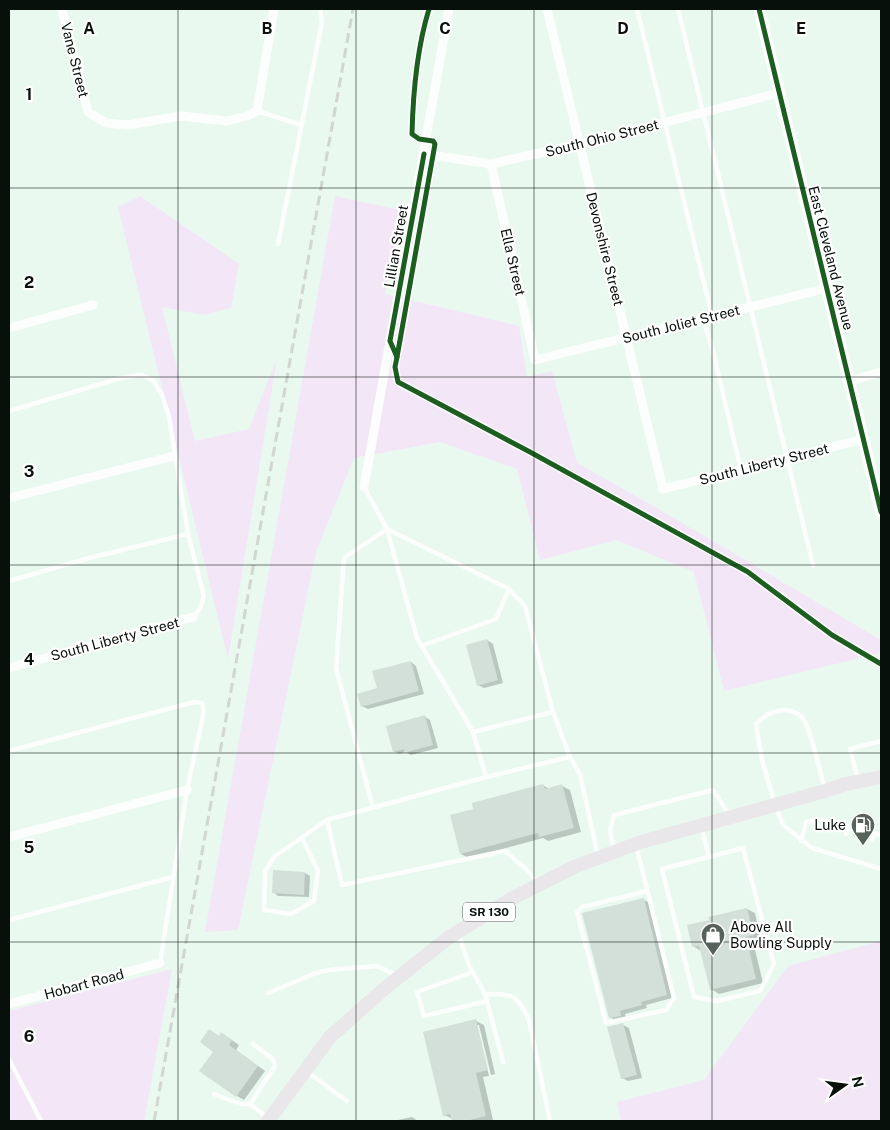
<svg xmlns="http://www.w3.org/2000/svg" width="890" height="1130" font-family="'Public Sans',sans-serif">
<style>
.green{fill:#f3e6f7}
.shadow{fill:#0003}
.building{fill:#d3dfd9}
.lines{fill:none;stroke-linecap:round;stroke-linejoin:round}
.lane{stroke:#fcfefd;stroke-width:4.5}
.street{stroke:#fcfefd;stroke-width:9}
.secondary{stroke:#fcfefd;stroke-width:12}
.primary{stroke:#eae7eb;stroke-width:14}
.rail{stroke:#d1d6d3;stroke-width:3;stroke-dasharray:10 5;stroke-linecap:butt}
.cycleway-casing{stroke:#fff;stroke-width:8}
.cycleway{stroke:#1b5e20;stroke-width:5}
.grid{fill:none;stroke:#07100b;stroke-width:1;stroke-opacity:0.55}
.labels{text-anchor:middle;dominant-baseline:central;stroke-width:4.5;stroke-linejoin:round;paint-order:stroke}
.shield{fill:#fff;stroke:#515854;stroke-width:1}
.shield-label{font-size:12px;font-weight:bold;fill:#07100b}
.street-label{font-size:14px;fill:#07100b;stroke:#fff}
.poi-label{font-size:14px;fill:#07100b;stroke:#fff;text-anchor:end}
.grid-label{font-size:16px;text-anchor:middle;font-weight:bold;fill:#07100b;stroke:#fff;stroke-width:4.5;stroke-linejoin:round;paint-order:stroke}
</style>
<rect width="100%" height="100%" fill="#e9f9f0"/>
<g class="green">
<path d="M140,196L239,264L231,308L203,315L162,307L195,441L249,429L277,358L228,659L118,207Z"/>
<path d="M335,196L400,210L385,294L519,326L527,377L552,371L577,463L650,504L881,640V653L724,691L694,572L616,540L540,560L517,469L440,442L354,458L316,552L238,930L205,932Z"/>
<path d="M881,941V1121H621L617,1102L704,1080L788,966Z"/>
<path d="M172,969L144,1121H9V1011Z"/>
</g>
<g class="shadow">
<path d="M487,640L493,644L503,683L484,688L478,685Z"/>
<path d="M411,662L416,666L424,694L368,709L362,706L378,689Z"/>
<path d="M425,717L430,720L438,748L411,755L406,752L399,754L394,751Z"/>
<path d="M543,785L549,789L562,786L570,790L581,832L548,841L543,838L469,858L461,854L475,810Z"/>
<path d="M305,873L310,876L309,897L278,896L273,892Z"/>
<path d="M644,900L650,903L672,998L646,1005L647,1008L625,1014L626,1018L616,1021L610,1017Z"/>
<path d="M747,909L755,913L761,939L753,941L763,983L719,994L711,989L701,951L693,946Z"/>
<path d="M476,1021L484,1025L495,1074L491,1075L479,1025H476L489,1076L483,1077L493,1120L453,1121V1119L444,1115Z"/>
<path d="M623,1025L629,1028L642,1078L628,1081L622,1078Z"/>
<path d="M220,1037L229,1038L239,1045L236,1050L265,1071L244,1100L237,1096L215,1051Z"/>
<path d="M412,1117L418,1121H393Z"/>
</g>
<g class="building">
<path d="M487,639L498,680L477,686L466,645Z"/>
<path d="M411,661L419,691L361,707L357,694L377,688L372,671Z"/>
<path d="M425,715L433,745L404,753V749L393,752L386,726Z"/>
<path d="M543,784L545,789L562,784L574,828L539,837L538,833L460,854L450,815L473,809L472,803Z"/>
<path d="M273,870L305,872L304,895L272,893Z"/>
<path d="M644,898L667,995L641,1002L642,1005L620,1011L621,1016L609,1018L582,913Z"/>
<path d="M747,908L754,935L746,937L756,979L710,990L699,946L692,947L687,925L709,920L708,917Z"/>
<path d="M476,1019L488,1070L476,1073L486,1116L466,1121H452L450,1114L443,1116L423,1032Z"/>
<path d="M623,1023L637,1075L621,1079L607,1027Z"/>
<path d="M209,1029L219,1036L221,1032L232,1040L229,1045L258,1066L236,1097L199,1071L213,1052L200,1042Z"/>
</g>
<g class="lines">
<g class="lane">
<path d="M637,9L712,316"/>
<path d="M678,9L813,565"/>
<path d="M257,111L302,125"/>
<path d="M278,244L322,22L320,9"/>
<path d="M703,319L713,351L741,470"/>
<path d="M9,411L121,378L142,375L153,380L162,395L169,417L188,534L204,596L200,609L193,617"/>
<path d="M364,487L387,529L509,589L525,606L553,712L570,757L580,774L598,856"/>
<path d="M9,581L89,558L188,534"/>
<path d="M421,646L496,619L509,589"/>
<path d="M473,732L553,712"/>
<path d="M9,751L194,702L202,703L204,711L187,790L160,963"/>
<path d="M858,779L850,749L881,741"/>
<path d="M825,790C820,774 811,726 801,716C797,712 788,710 783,710C771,712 765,715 756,724L762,760L775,804L783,825L812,848L881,869"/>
<path d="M373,808L336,668L344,558L387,529L417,638L473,732L486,777L570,757"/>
<path d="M327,820L342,885L505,851L527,870L537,883"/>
<path d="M701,826L709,857L743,848L774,964L760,991L717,1001L694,997L662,869L709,857"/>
<path d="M846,834L848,826"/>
<path d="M859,837L861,830"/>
<path d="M302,838L318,871L314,901L291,914L264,910L265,871L275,856L327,820L486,777"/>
<path d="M872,840L875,833"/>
<path d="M801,841L806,822L821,820L881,835"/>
<path d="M636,845L674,998L666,1010L606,1023L577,912L582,907L647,891"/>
<path d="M614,851L610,830L614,815L713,790L730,816"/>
<path d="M9,920L173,877"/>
<path d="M458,933L469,965L485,994L487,1001L424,1016L417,992L473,972"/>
<path d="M268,993L316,973L328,970L377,966L398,976"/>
<path d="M485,994C513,994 517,994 529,1020L550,1121"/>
<path d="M487,1001L503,1062"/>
<path d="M253,1044L273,1059L275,1066L250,1104L268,1118"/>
<path d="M9,1059L41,1121"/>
<path d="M306,1071L347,1101"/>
<path d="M214,1094L240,1104H250"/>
</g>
<g class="street">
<path d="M62,9L88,112L106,123L128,125L181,116L227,121L247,116L257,111L274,9"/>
<path d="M547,9L663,489L864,439"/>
<path d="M424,154L491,164L580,144L779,93"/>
<path d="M491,164L535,360L827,288"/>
<path d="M9,328L93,305"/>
<path d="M850,381L881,372"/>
<path d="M364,487L449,9"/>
<path d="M9,498L174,456"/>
<path d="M9,668L193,617"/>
<path d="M9,837L187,790"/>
<path d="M9,1004L160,963"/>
</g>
<path class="secondary" d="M759,9L881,512"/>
<path class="primary" d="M268,1121L330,1037L384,989L448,938L511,899L574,867L641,842L825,791L846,784L881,777"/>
<path class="rail" d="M154,1121L353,9"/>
<defs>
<g id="cycleway">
<path d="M759,9L881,512"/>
<path d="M424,154L390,341L397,357L395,367L398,382L530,452L748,572L832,635L881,664"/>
<path d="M397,357L435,144L433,141L419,139L412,134C413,92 417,48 429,9"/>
</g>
</defs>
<use href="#cycleway" class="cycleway-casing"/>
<use href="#cycleway" class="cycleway"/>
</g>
<path class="grid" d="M178,9V1121M356,9V1121M534,9V1121M712,9V1121M9,188H881M9,377H881M9,565H881M9,753H881M9,942H881"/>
<defs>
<symbol id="fuel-pin" viewBox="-11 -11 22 30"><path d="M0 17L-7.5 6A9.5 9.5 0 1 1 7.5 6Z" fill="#56625b" stroke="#fff"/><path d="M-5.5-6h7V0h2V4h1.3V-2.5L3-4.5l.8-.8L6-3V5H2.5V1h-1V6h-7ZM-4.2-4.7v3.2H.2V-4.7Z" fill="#fff"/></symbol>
<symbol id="shop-pin" viewBox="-11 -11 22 30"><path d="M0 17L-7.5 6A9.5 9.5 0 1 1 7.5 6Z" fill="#56625b" stroke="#fff"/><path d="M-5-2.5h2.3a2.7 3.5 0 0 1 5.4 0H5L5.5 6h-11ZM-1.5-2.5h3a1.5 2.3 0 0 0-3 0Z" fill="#fff"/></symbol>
</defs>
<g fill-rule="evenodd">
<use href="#fuel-pin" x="849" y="811" width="28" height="38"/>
<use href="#shop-pin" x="699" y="921" width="28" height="38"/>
</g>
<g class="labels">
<rect class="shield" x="463" y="902.5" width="52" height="19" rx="4"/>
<g class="shield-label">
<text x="489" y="912">SR 130</text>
</g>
<g class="street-label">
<text transform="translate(75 60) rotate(76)">Vane Street</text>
<text transform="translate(602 138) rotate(-14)">South Ohio Street</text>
<text transform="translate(396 246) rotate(-80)">Lillian Street</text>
<text transform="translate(605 249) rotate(76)">Devonshire Street</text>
<text transform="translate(831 258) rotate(76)">East Cleveland Avenue</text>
<text transform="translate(513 262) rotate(77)">Ella Street</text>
<text transform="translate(681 324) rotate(-14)">South Joliet Street</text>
<text transform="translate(764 464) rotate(-14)">South Liberty Street</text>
<text transform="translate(115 639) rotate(-15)">South Liberty Street</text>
<text transform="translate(84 984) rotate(-15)">Hobart Road</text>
</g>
<g class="poi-label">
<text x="846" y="825">Luke</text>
<text x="730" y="927" text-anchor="start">Above All<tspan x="730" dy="16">Bowling Supply</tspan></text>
</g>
</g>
<g class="grid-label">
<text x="89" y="34">A</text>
<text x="267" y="34">B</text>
<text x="445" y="34">C</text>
<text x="623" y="34">D</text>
<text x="801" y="34">E</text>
<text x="29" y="100">1</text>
<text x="29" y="288">2</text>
<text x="29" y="477">3</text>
<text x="29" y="665">4</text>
<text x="29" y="853">5</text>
<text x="29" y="1042">6</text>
</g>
<rect width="890" height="1130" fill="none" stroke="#07100b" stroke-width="20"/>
<g transform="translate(845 1085) rotate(76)" stroke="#ffffff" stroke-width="4" paint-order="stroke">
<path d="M0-4L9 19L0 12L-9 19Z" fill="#07100b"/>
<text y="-8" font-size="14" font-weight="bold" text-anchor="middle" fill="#07100b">N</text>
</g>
</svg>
